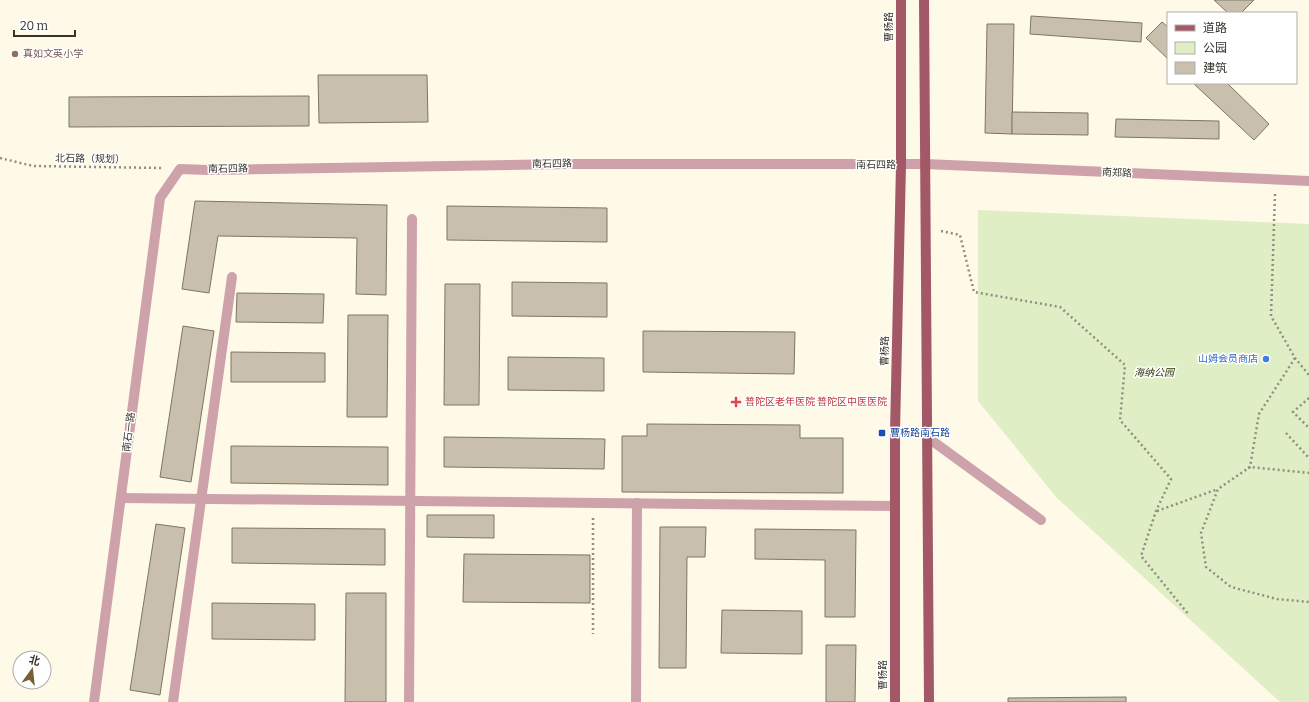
<svg xmlns="http://www.w3.org/2000/svg" width="1309" height="702" font-family="Bitter,'Noto Sans SC',serif">
<style>
.green{fill:#e0eec5}
.building{fill:#c8c0ac;stroke:#7d7664}
.lines{fill:none;stroke-linecap:round;stroke-linejoin:round}
.path{stroke:#918d81;stroke-width:2.5;stroke-dasharray:2 3;stroke-linecap:butt}
.minor{stroke:#cea2aa;stroke-width:10}
.major{stroke:#a35868;stroke-width:10}
.education-dot{fill:#8d6e63;stroke:#fff;stroke-width:1.5}
.shop-dot{fill:#3f7fe0;stroke:#fff;stroke-width:1.5}
.health-dot{fill:#e0444e;stroke:#fff;stroke-width:1.5}
.transit-dot{fill:#1a4fb4;stroke:#fff;stroke-width:1.5}
.labels{text-anchor:middle;dominant-baseline:central;stroke-width:3;stroke-linejoin:round;paint-order:stroke}
.street-label{font-size:10px;fill:#37342c;stroke:#fff}
.education-label{font-size:10px;fill:#785e54;stroke:#fff;text-anchor:start}
.shop-label{font-size:10px;fill:#366cbe;stroke:#fff;text-anchor:end}
.park-label{font-size:10px;font-style:italic;fill:#293505;stroke:#fff}
.health-label{font-size:10px;fill:#be3a42;stroke:#fff;text-anchor:start}
.transit-label{font-size:10px;fill:#164399;stroke:#fff;text-anchor:start}
</style>
<rect width="100%" height="100%" fill="#fff9e8"/>
<path class="green" d="M978,210L1309,224V702H1280L1057,498L978,401Z"/>
<g class="building">
<path d="M1214,0H1254L1241,13H1228Z"/>
<path d="M1031,16L1142,23L1141,42L1030,34Z"/>
<path d="M1162,22L1168,27V59L1146,38Z"/>
<path d="M987,24H1014L1012,134L985,133Z"/>
<path d="M318,75H427L428,122L319,123Z"/>
<path d="M1193,83H1227L1269,124L1254,140Z"/>
<path d="M309,96V126L69,127V97Z"/>
<path d="M1012,112L1088,113V135L1012,134Z"/>
<path d="M1116,119L1219,121V139L1115,137Z"/>
<path d="M195,201L387,205L386,295L356,294L357,238L218,236L209,293L182,289Z"/>
<path d="M447,206L607,208V242L447,240Z"/>
<path d="M512,282L607,283V317L512,316Z"/>
<path d="M445,284H480L479,405H444Z"/>
<path d="M237,293L324,294L323,323L236,322Z"/>
<path d="M348,315H388L387,417H347Z"/>
<path d="M183,326L214,331L191,482L160,477Z"/>
<path d="M643,331L795,332L794,374L643,372Z"/>
<path d="M231,352L325,353V382H231Z"/>
<path d="M508,357L604,358V391L508,390Z"/>
<path d="M647,424L800,425V438H843V493L622,492V436H647Z"/>
<path d="M444,437L605,439L604,469L444,467Z"/>
<path d="M231,446L388,447V485L231,483Z"/>
<path d="M427,515H494V538L427,537Z"/>
<path d="M156,524L185,528L160,695L130,690Z"/>
<path d="M660,527H706L705,557H687L686,668H659Z"/>
<path d="M232,528L385,529V565L232,563Z"/>
<path d="M755,529L856,530L855,617H825V560L755,559Z"/>
<path d="M464,554L590,555V603L463,602Z"/>
<path d="M346,593H386V702H345Z"/>
<path d="M212,603L315,604V640L212,639Z"/>
<path d="M722,610L802,611V654L721,653Z"/>
<path d="M826,645H856L855,702H826Z"/>
<path d="M1126,697V702H1008V698Z"/>
</g>
<g class="lines">
<g class="path">
<path d="M0,158L33,166L163,168"/>
<path d="M1275,194L1271,316L1295,358L1309,375"/>
<path d="M941,231L960,235L974,292L1060,307L1125,365L1120,420L1171,479L1156,511L1141,556L1189,615"/>
<path d="M1295,358L1259,414L1250,467L1218,489L1201,533L1206,567L1231,587L1277,599L1309,602"/>
<path d="M1309,398L1293,412L1309,428"/>
<path d="M1286,433L1309,458"/>
<path d="M1248,468L1250,467L1309,473"/>
<path d="M1157,511L1218,489"/>
<path d="M593,518V634"/>
</g>
<g class="minor">
<path d="M927,437L1041,520"/>
<path d="M121,498L895,506"/>
<path d="M94,702L160,198L180,169L208,170L565,164H925L1309,181"/>
<path d="M173,702L232,277"/>
<path d="M409,702L412,219"/>
<path d="M636,702L637,503"/>
</g>
<g class="major">
<path d="M924,0L929,702"/>
<path d="M895,702V432L901,165V0"/>
</g>
</g>
<circle class="education-dot" cx="15" cy="54" r="4"/>
<circle class="shop-dot" cx="1266" cy="359" r="4"/>
<path class="health-dot" d="M734 396h4v4h4v4h-4v4h-4v-4h-4v-4h4z"/>
<rect class="transit-dot" x="878" y="429" width="8" height="8" rx="2"/>
<g class="labels">
<g class="street-label">
<text transform="translate(889 27) rotate(-90)">曹杨路</text>
<text transform="translate(90 159) rotate(1)">北石路（规划）</text>
<text transform="translate(552 164) rotate(-1)">南石四路</text>
<text x="876" y="165">南石四路</text>
<text transform="translate(228 169) rotate(-1)">南石四路</text>
<text transform="translate(1117 173) rotate(3)">南郑路</text>
<text transform="translate(885 351) rotate(-89)">曹杨路</text>
<text transform="translate(129 432) rotate(-83)">南石一路</text>
<text transform="translate(883 675) rotate(-90)">曹杨路</text>
</g>
<g class="education-label">
<text x="23" y="54">真如文英小学</text>
</g>
<g class="shop-label">
<text x="1258" y="359">山姆会员商店</text>
</g>
<g class="park-label">
<text x="1154" y="373">海纳公园</text>
</g>
<g class="health-label">
<text x="745" y="402">普陀区老年医院 普陀区中医医院</text>
</g>
<g class="transit-label">
<text x="890" y="433">曹杨路南石路</text>
</g>
</g>
<rect x="1167" y="12" width="130" height="72" fill="#ffffff" stroke="#afaeab"/>
<rect x="1175" y="25" width="20" height="6" fill="#a35868" stroke="#afaeab"/>
<text x="1203" y="32" font-size="12" fill="#37342c">道路</text>
<rect x="1175" y="42" width="20" height="12" fill="#e0eec5" stroke="#afaeab"/>
<text x="1203" y="52" font-size="12" fill="#37342c">公园</text>
<rect x="1175" y="62" width="20" height="12" fill="#c8c0ac" stroke="#afaeab"/>
<text x="1203" y="72" font-size="12" fill="#37342c">建筑</text>
<g transform="translate(32 670) rotate(15)"><circle r="19" fill="#ffffff" stroke="#afaeab"/>
<path d="M0-3L7 15L0 10L-7 15Z" fill="#796031"/>
<text y="-6" font-size="11" font-weight="bold" text-anchor="middle" fill="#37342c">北</text>
</g>
<path d="M14 30v6h61v-6" fill="none" stroke="#37342c" stroke-width="2"/>
<text x="20" y="30" font-size="12" fill="#37342c" stroke="#ffffff" stroke-width="3" paint-order="stroke">20 m</text>
</svg>
